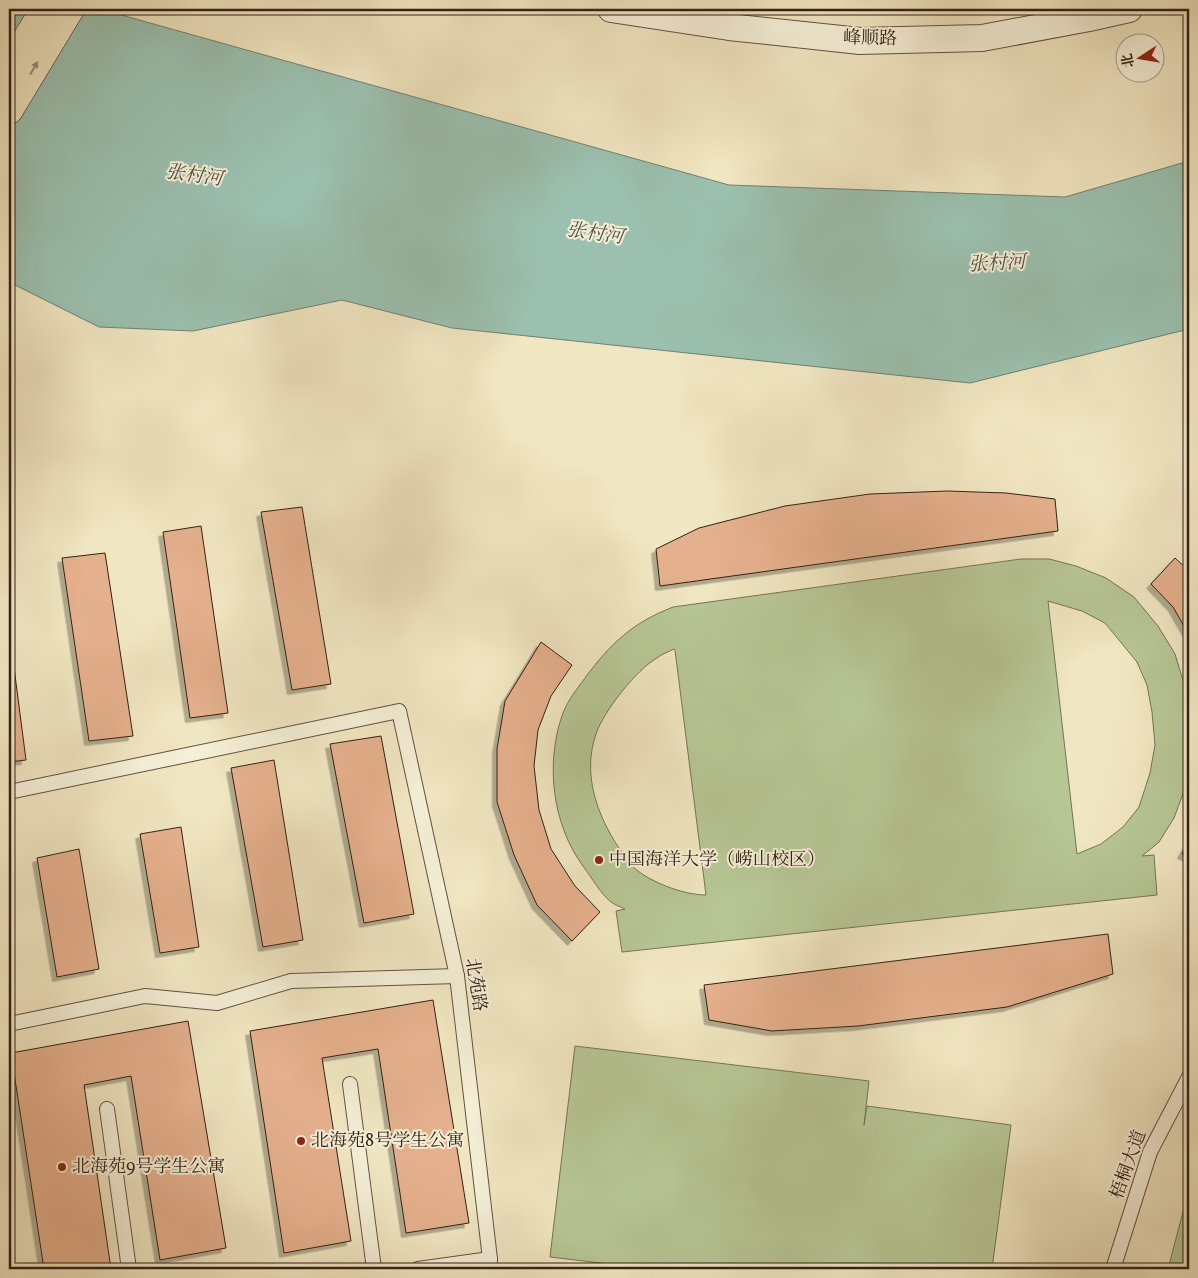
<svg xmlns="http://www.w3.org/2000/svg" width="1198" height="1278" font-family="Vollkorn,'Noto Serif SC',serif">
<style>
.green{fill:#b7c695;stroke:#757455;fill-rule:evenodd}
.water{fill:#9bc0af;stroke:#718071}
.building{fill:#e5b08d;stroke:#332115;filter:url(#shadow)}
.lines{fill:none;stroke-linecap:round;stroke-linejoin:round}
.service-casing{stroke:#625240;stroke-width:16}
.minor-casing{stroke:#625240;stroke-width:28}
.primary-casing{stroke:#332115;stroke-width:29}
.service{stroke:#f5efd7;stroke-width:14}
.minor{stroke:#f5efd7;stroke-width:26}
.primary{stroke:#f0e6c1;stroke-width:28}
.oneway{fill:#9b8d74}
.poi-dot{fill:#8f2418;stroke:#f5efd7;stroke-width:2}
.labels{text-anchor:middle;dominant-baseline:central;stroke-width:4;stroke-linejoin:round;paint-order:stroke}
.street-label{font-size:18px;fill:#332115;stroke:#f5efd7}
.poi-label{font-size:18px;fill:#332115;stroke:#f5efd7;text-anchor:start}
.water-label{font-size:19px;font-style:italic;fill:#525143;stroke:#f5efd7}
</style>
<defs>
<filter id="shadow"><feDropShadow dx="-4.5" dy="4.5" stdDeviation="0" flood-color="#0004"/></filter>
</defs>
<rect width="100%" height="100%" fill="#f0e6c1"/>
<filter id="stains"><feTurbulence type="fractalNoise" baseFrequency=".004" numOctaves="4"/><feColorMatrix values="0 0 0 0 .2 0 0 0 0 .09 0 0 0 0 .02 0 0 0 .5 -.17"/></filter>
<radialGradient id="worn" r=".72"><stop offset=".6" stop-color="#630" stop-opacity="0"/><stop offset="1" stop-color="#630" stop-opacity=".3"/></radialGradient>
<g class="green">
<path d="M1021,559H1049L1076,566L1106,578L1134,597L1158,626L1175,654L1186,690L1189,709V772L1184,791L1174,818L1159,842L1142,856L1154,855L1157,895L622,952L616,911L625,909C621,907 615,905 611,902C600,893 592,878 583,866C552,824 545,762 563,713C568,700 577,689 585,678C611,643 632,623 673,607ZM1048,601L1082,611L1105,623L1137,662L1147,685L1152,712L1155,745L1150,773L1139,807L1123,827L1101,844L1077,854ZM674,649L675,650L706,895C683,895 646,881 630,864C626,860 623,853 619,848C597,815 582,774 596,734C603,712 637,669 657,658C662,654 668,652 674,649Z"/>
<path d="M575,1046L869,1081L864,1125L867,1106L1011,1125L992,1269H651L550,1257Z"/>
<path d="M1189,1189V1269H1168Z"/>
</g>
<path class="water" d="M9,9H100L729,185L1065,197L1189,161V329L970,383L452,328L342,300L193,331L99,327L9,282Z"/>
<g class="building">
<path d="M947,491L1006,493L1055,499L1058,531L660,586L656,549L699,528L785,506L870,494Z"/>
<path d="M302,507L331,684L292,690L261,512Z"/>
<path d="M201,526L228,713L190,718L163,532Z"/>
<path d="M105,553L133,736L89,741L62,558Z"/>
<path d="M1175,558L1189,571V635L1173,607L1151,584Z"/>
<path d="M9,629L26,760L9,762Z"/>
<path d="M541,642L572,665L551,696L538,730L534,766L539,810L551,849L575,886L600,912L572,941L537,905L514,855L497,802V749L505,701Z"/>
<path d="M381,736L414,914L364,923L330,744Z"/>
<path d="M274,760L303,940L263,947L231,768Z"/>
<path d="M181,827L199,947L160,953L140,834Z"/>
<path d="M1189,841V857L1182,854Z"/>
<path d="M79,849L99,969L57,977L37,858Z"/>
<path d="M1108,934L1113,974L1007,1007L858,1026L772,1031L709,1020L704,985Z"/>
<path d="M433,1000L469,1223L406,1233L378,1049L322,1058L351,1241L284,1253L250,1031Z"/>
<path d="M188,1021L226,1248L160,1260L131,1076L84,1085L111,1269H44L11,1053Z"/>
</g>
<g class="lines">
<defs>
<g id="service">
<path d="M9,792L399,711L457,976L490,1259L489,1269"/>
<path d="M9,1024L145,996L217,1003L291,981L457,976"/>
<path d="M350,1084L374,1269"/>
<path d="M107,1109L129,1269"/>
<path d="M418,1269L490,1259"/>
<path d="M1113,1269L1150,1152L1189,1077"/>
</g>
<path id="minor" d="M611,9L729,27L860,41L982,38L1089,18L1129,9"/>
<g id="primary">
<path d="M9,68L45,9"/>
<path d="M9,110L70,9"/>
</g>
</defs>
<use href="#service" class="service-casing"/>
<use href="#minor" class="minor-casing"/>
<use href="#primary" class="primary-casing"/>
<use href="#service" class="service"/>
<use href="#minor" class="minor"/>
<use href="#primary" class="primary"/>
</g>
<defs><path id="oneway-solid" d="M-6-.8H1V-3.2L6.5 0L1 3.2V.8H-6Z" transform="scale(1.25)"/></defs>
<use class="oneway" href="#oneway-solid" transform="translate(34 68) rotate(-59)"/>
<g class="poi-dot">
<circle cx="599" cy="860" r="5"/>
<circle cx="301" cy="1141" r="5"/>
<circle cx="62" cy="1167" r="5"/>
</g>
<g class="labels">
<g class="street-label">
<text transform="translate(870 39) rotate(1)">峰顺路</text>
<text transform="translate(475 985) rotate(81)">北苑路</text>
<text transform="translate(1129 1165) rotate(-70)">梧桐大道</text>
</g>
<g class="poi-label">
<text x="609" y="860">中国海洋大学（崂山校区）</text>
<text x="311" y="1141">北海苑8号学生公寓</text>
<text x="72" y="1167">北海苑9号学生公寓</text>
</g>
<g class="water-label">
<text transform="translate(194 176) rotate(8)">张村河</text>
<text transform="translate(595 234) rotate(8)">张村河</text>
<text transform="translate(997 264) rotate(-3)">张村河</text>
</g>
</g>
<rect width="1198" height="1278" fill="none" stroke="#f0e6c1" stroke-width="30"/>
<rect x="10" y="10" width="1178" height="1258" fill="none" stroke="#332115" stroke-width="2.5"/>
<rect x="15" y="15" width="1168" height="1248" fill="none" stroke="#332115"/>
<g transform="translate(1140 58) rotate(258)"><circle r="24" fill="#f5efd7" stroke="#a79d89"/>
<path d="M0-4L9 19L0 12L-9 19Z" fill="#8f2418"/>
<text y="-8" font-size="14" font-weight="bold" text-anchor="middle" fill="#332115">北</text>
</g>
<rect width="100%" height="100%" filter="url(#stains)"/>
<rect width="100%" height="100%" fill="url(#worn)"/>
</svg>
